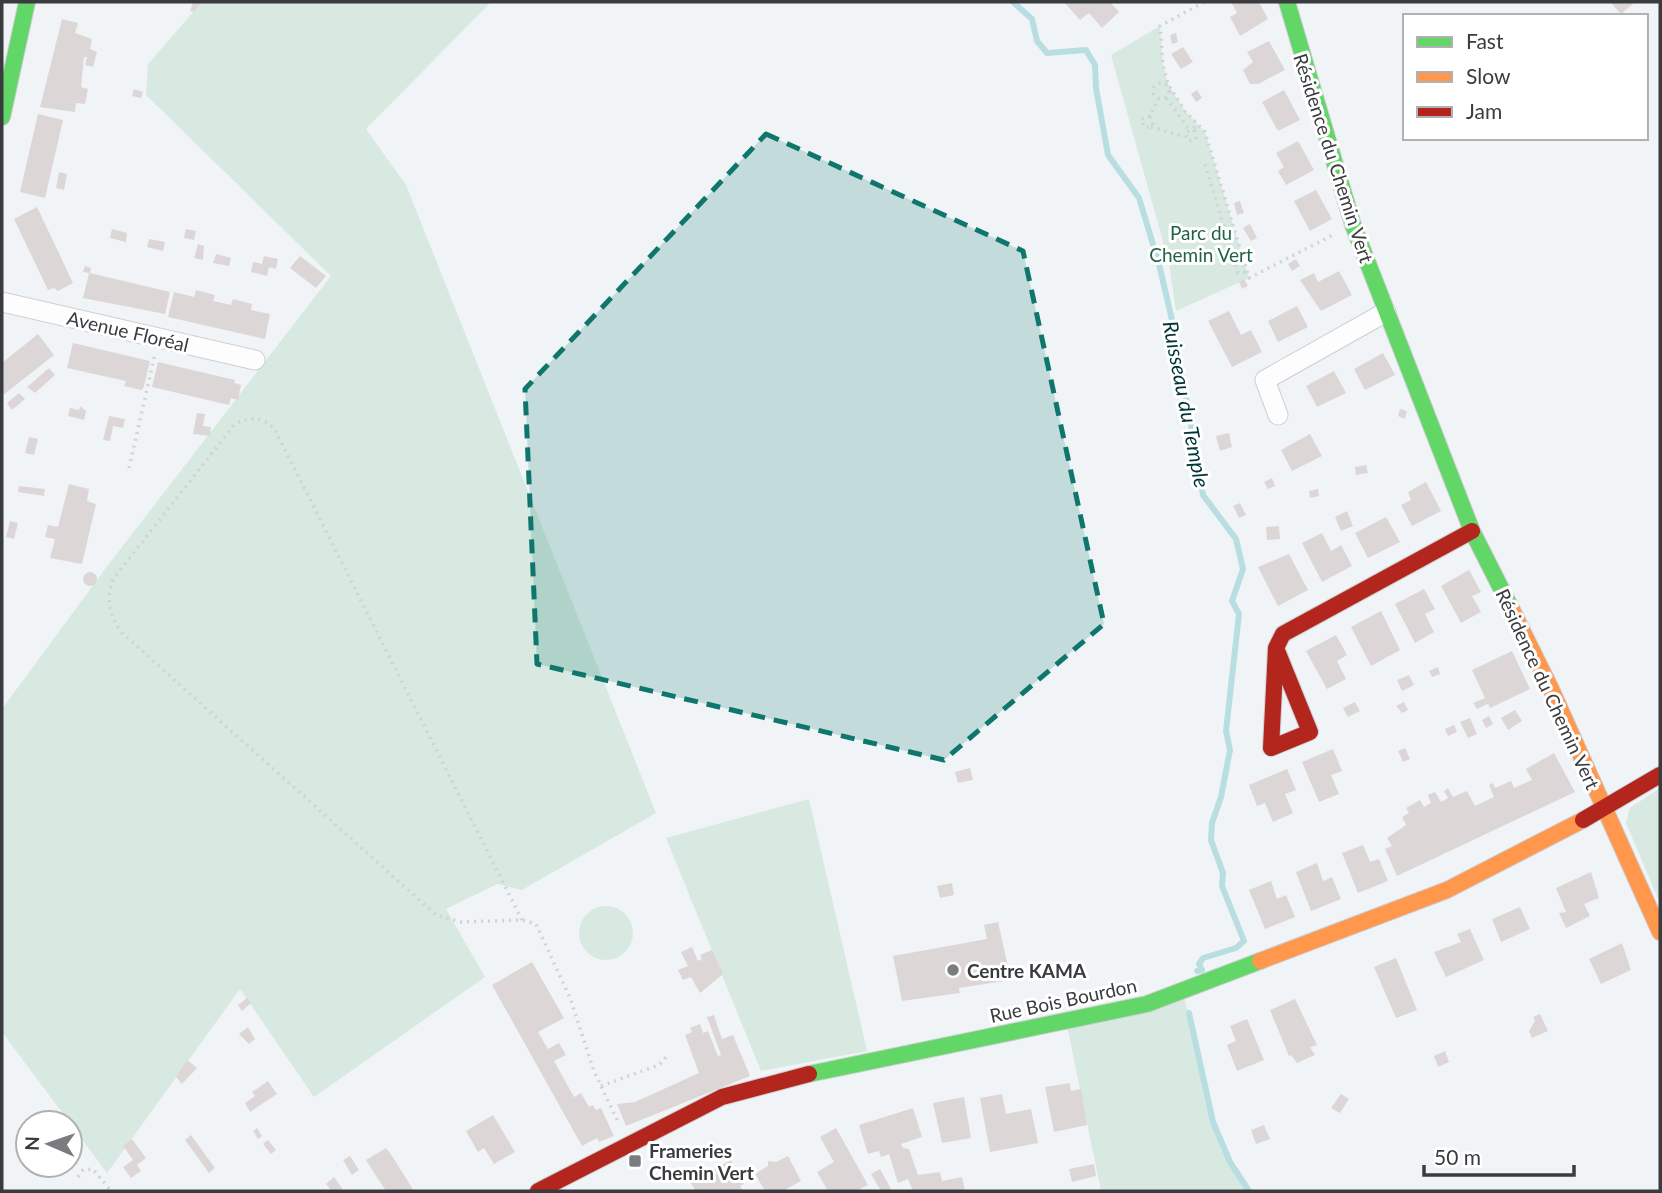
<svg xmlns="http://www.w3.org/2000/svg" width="1662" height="1193" font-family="Lato,sans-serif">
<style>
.green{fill:#d7e9e0}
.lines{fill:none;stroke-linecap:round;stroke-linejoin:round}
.stream{stroke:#b9dee2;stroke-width:6}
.building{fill:#ddd6d7}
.street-casing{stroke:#cdcfd2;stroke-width:21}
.fast-casing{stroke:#cdcfd2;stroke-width:18}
.slow-casing{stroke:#cdcfd2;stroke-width:18}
.jam-casing{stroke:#cdcfd2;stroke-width:18}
.path{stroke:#d1d2d3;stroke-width:3.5;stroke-dasharray:2 5;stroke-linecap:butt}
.street{stroke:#fdfdfe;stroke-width:19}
.fast{stroke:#63d668;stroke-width:16}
.slow{stroke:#ff974d;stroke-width:16}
.jam{stroke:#b3261e;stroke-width:16}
.marked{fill:#0f766e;fill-opacity:0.2;stroke:#0f766e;stroke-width:5;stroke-dasharray:14 9;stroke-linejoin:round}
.poi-dot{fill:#7a7c7f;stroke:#fff;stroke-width:2.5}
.labels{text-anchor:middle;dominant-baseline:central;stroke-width:6;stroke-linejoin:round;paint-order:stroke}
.street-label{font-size:19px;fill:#3a3b3e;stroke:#fff}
.park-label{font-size:19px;fill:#216344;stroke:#fff}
.poi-label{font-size:19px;font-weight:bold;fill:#3a3b3e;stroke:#fff;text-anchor:start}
.water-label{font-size:21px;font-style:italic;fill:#003438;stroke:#fff}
</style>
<rect width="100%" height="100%" fill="#f1f4f7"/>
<g class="green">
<path d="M202,2H491L366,129L406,185L656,813L522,890L497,884L446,909L485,977L314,1097L240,989L107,1173L2,1032V709L105,569L331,276L146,95L148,64Z"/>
<path d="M1160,26L1163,65L1168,84L1185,111L1205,132L1249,278L1176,311L1169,263L1111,55Z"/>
<path d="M1660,788V903L1626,823L1630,808Z"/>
<path d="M809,799L867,1051L761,1071L666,838Z"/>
<circle cx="606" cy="933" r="27"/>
<path d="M1182,992L1196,1037L1213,1122L1230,1162L1249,1191H1101L1066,1021Z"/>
</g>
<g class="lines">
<g class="stream">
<path d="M1013,2L1032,19L1037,41L1047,53L1086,50L1095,65L1096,88L1108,155L1139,198L1159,264L1175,333L1203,495L1236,539L1243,569L1232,601L1239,614L1226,731L1230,750L1221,797L1212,823L1211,840L1223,873L1222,886L1244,941L1236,948L1203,958L1199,964L1202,970L1197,971"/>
<path d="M1189,1013L1213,1122L1230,1162L1249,1191"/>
</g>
</g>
<g class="building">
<path d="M193,2H202L194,12L190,11Z"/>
<path d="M1064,2H1110L1119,12L1102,28L1089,13L1080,20Z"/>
<path d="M1231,2H1259L1268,19L1240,36L1230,17L1237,13Z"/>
<path d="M1610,2H1635L1621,14Z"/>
<path d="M62,19L78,23L75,33L92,39L90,49L97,52L93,67L85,65L87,57H84L81,87L88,89L85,104L76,103L75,112L40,107Z"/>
<path d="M1176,33L1178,42L1172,44L1170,35Z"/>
<path d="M1269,41L1285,70L1258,84H1250L1243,70L1253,62L1247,52Z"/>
<path d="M1183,47L1193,62L1181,69L1171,54Z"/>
<path d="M134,89L143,92L141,98L132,96Z"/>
<path d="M1197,90L1202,98L1196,102L1191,94Z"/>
<path d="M1284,90L1300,120L1278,131L1262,102Z"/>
<path d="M38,114L63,120L45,198L20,192Z"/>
<path d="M1298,141L1314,170L1286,185L1278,171L1284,167L1276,153Z"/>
<path d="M59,172L67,174L64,190L56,188Z"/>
<path d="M1316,190L1332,219L1310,231L1294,201Z"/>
<path d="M1240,201L1244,213L1237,215L1234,203Z"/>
<path d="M37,207L73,283L58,291L54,288L48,290L14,219Z"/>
<path d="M1250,224L1257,238L1251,241L1243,228Z"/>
<path d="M112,229L127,233L126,242L110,238Z"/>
<path d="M186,229L196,231L194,240L184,238Z"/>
<path d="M149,239L165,242L163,251L147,247Z"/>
<path d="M198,244L204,246L203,260L194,258Z"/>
<path d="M216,254L231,258L229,266L213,263Z"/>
<path d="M264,256L278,259L276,269L269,267L267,276L251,272L253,262L262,264Z"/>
<path d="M300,256L326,276L316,288L290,268Z"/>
<path d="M1296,259L1300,266L1292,271L1288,264Z"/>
<path d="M85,266L91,268L90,273L170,292L165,314L83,298L89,273L83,272Z"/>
<path d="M1339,271L1352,295L1321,311L1300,280L1314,273L1318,282Z"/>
<path d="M1244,279L1248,286L1242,289L1239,282Z"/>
<path d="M196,290L215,295L213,301L231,305L233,299L252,304L251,310L270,314L265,339L168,317L174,292L194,297Z"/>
<path d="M1297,306L1308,327L1278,342L1268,321Z"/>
<path d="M1229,311L1241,335L1251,330L1262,352L1232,367L1208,321Z"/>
<path d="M38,334L54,355L2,396V363Z"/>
<path d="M73,343L150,361L144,386L142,390L124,386L126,381L67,368Z"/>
<path d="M1383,353L1395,375L1365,390L1354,369Z"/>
<path d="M158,362L235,380L234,383L241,385L238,400L231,398L229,405L152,387Z"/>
<path d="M49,368L55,375L35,393L27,387Z"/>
<path d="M1334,371L1346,393L1317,407L1306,386Z"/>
<path d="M19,393L25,399L12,410L7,403Z"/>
<path d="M80,406L86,411L84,420L68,416L70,408L79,410Z"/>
<path d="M1400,409L1407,411L1405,419L1398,416Z"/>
<path d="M197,413L205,414L203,426L211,427L210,436L193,434Z"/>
<path d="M109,416L125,419L123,428L113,426L110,441L103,440Z"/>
<path d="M1229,433L1232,447L1220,451L1216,436Z"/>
<path d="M1310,434L1322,456L1292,471L1281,450Z"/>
<path d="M29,437L38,439L34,455L25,453Z"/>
<path d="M1366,465L1368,473L1356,475L1355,467Z"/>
<path d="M1272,478L1275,486L1268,489L1264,482Z"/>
<path d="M1426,482L1441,511L1412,526L1401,505L1411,500L1408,492Z"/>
<path d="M69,484L89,489L87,501L96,504L82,564L50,558L55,539L45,537L48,525L58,527Z"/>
<path d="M19,486L45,489L44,496L18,492Z"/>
<path d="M1318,489L1319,496L1310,498L1309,491Z"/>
<path d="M1240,503L1246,515L1239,518L1233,506Z"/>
<path d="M1347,511L1353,526L1341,531L1335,517Z"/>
<path d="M1386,517L1400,542L1368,558L1355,533Z"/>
<path d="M10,521L18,523L14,539L6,537Z"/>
<path d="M1279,526L1280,539L1267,540L1266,527Z"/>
<path d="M1322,533L1331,551L1341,545L1352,566L1322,582L1302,543Z"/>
<path d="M1289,554L1308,590L1278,606L1258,567Z"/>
<path d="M1469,570L1481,592L1472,596L1481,612L1461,623L1441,586Z"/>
<circle cx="90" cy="579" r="7"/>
<path d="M1424,589L1435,609L1425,614L1434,632L1415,643L1395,604Z"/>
<path d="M1381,611L1400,650L1371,666L1351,627Z"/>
<path d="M1336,635L1347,655L1337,661L1346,679L1327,689L1306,651Z"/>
<path d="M1512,651L1530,689L1490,708L1488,704L1477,709L1473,703L1485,698L1472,670Z"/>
<path d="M1438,667L1440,674L1432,677L1429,671Z"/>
<path d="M1409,675L1414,685L1402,691L1397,680Z"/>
<path d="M1355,702L1360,711L1348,717L1343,708Z"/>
<path d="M1404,702L1408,710L1402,713L1396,706Z"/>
<path d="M1515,710L1522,721L1508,730L1501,718Z"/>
<path d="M1489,716L1493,724L1486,728L1482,720Z"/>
<path d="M1470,718L1477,734L1468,738L1460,722Z"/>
<path d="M1454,725L1457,732L1448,736L1445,729Z"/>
<path d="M1405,748L1410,759L1403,762L1398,751Z"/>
<path d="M1333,749L1342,771L1331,775L1339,794L1319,802L1302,762Z"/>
<path d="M1554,753L1575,792L1397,876L1385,849L1392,846L1387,838L1406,825L1402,817L1409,813L1406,808L1420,800L1424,807L1431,803L1428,795L1435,792L1441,802L1448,798L1444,791L1448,788L1453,797L1467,791L1475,806L1494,797L1489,785L1493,783L1495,788L1511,781L1514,788L1532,780L1526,769Z"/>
<path d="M970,768L973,780L958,783L955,772Z"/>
<path d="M1287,769L1296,790L1285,794L1293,813L1273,822L1265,803L1257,806L1249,785Z"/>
<path d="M1363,845L1370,862L1379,859L1388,881L1358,893L1342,853Z"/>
<path d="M1317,863L1323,881L1332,877L1341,899L1311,911L1296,872Z"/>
<path d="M1591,872L1599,898L1584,904L1590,916L1566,928L1559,913L1566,912L1556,888Z"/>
<path d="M1271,881L1277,899L1286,895L1295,917L1265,929L1249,890Z"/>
<path d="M952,883L954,895L940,898L937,886Z"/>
<path d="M1520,907L1530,929L1501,942L1492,919Z"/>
<path d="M998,922L1011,980L959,988L960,993L902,1001L893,956L987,939L984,925Z"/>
<path d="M1470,929L1484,960L1446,977L1434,952L1461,942L1457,934Z"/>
<path d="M1622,943L1631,970L1601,984L1589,959Z"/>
<path d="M692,947L698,961L702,959L700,955L712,950L723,974L700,993L691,977L683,980L678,970L688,966L681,952Z"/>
<path d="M1396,958L1417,1010L1396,1018L1374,967Z"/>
<path d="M532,962L564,1018L538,1032L548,1049L559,1043L566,1055L554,1061L574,1097L581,1093L589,1107L593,1105L596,1110L601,1108L614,1136L599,1142L597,1138L582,1146L492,985Z"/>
<path d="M247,998L251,1003L242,1011L238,1005Z"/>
<path d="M1295,999L1317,1045L1310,1047L1315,1055L1297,1063L1291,1055L1289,1056L1270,1010Z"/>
<path d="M1540,1014L1548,1031L1532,1038L1529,1031L1535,1021L1533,1017Z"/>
<path d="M714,1015L722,1039L733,1035L750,1076L626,1126L617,1104L635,1102L699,1073L685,1035L692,1032L690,1028L700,1024L703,1033L708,1031L718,1056L721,1055L707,1017Z"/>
<path d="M1247,1019L1264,1060L1237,1071L1227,1045L1236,1041L1230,1026Z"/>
<path d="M248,1027L255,1039L249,1044L239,1034Z"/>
<path d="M1445,1051L1449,1062L1438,1067L1434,1056Z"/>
<path d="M187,1060L197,1068L182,1084L176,1077Z"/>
<path d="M268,1081L277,1094L250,1112L245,1103L255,1096L252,1092Z"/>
<path d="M1070,1083L1071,1091L1081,1089L1087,1125L1054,1132L1045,1087Z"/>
<path d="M1002,1094L1006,1114L1031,1109L1038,1143L990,1152L980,1098Z"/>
<path d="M1341,1094L1349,1099L1340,1113L1331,1108Z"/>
<path d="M964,1097L971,1138L942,1143L933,1103Z"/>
<path d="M913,1108L922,1137L901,1144L903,1148L909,1149L918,1175L940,1172L942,1181L962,1177L965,1191H913L908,1179L898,1183L889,1154L881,1157L879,1151L868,1154L859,1125Z"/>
<path d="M493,1115L515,1152L494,1164L484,1148L478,1152L466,1131Z"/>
<path d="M1264,1125L1270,1139L1256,1144L1251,1130Z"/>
<path d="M257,1128L262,1136L258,1139L253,1131Z"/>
<path d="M836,1128L868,1185L856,1191H828L817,1172L834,1162L820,1137Z"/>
<path d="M191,1135L215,1168L209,1173L185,1140Z"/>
<path d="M132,1139L146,1158L137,1165L141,1171L131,1178L123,1167L133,1160L123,1146Z"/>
<path d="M268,1140L276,1150L271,1154L263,1144Z"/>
<path d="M386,1148L392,1156L414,1191H386L371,1168L366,1160Z"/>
<path d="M350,1156L359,1170L352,1175L343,1160Z"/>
<path d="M788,1156L801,1181L783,1191H765L755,1174L768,1166V1161L776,1162Z"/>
<path d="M731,1160L744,1184L740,1186L743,1191H696L690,1182Z"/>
<path d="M1094,1164L1096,1176L1072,1182L1069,1169Z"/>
<path d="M880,1169L891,1189L886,1191H881L871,1174Z"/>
<path d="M334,1177L342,1188L343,1191H332L326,1184Z"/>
</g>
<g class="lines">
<defs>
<g id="street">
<path d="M2,302L255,360"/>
<path d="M1278,415L1265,380L1386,312"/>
</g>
<g id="fast">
<path d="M1287,2L1353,225L1472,531L1512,610"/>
<path d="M2,117L27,2"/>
<path d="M809,1074L1147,1004L1260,961"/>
</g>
<g id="slow">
<path d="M1512,610L1551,689L1660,932"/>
<path d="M1260,961L1447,890L1583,820"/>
</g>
<g id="jam">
<path d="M1276,648L1310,732L1271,748L1276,648L1283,634L1472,531"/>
<path d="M1583,820L1660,775"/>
<path d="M538,1191L722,1097L809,1074"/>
</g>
</defs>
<use href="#street" class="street-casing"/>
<use href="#fast" class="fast-casing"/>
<use href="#slow" class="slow-casing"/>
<use href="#jam" class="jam-casing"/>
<g class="path">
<path d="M1204,2L1160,26L1163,65L1168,84L1185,111L1205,132L1249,278L1333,235"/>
<circle cx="1161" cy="91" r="8"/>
<path d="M1166,98L1189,129"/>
<path d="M1150,116L1141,119L1145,128L1153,125L1150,116L1158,99"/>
<path d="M1151,127L1185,137"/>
<path d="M1194,130L1196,139L1189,141L1185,133L1197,126"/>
<path d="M1205,164L1238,273L1247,272"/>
<path d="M129,468L155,354"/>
<path d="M522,920L274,428C260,416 252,417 235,424L113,579C106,601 109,611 120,631L436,915L461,922L522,920L536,924L570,998L594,1071L618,1122"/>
<path d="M601,1086L659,1065L669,1054"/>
<path d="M78,1177L83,1170L93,1169L111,1191"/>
</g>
<use href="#street" class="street"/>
<use href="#fast" class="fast"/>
<use href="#slow" class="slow"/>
<use href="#jam" class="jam"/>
</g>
<path class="marked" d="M766,134L1023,251L1104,624L944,760L537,664L525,389Z"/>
<g class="poi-dot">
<circle cx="953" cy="970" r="7"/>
<rect x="628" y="1154" width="14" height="14" rx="3.5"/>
</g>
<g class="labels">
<g class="street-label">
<text transform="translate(1334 158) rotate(72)">Résidence du Chemin Vert</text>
<text transform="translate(128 331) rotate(13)">Avenue Floréal</text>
<text transform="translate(1548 689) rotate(65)">Résidence du Chemin Vert</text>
<text transform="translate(1063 1000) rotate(-12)">Rue Bois Bourdon</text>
</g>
<g class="park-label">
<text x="1201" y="232">Parc du<tspan x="1201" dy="22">Chemin Vert</tspan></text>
</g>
<g class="poi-label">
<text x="967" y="970">Centre KAMA</text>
<text x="649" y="1150">Frameries<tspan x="649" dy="22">Chemin Vert</tspan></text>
</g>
<g class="water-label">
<text transform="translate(1187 404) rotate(79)">Ruisseau du Temple</text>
</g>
</g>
<rect width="1662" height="1193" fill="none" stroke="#3a3b3e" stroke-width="7"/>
<rect x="1403" y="14" width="245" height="126" fill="#ffffff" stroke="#b0b1b2" stroke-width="2"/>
<rect x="1417" y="37" width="35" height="10" fill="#63d668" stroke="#b0b1b2" stroke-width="2"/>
<text x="1466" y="49" font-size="21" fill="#3a3b3e">Fast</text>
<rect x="1417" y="72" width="35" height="10" fill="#ff974d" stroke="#b0b1b2" stroke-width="2"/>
<text x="1466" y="84" font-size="21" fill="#3a3b3e">Slow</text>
<rect x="1417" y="107" width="35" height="10" fill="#b3261e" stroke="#b0b1b2" stroke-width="2"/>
<text x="1466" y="119" font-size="21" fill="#3a3b3e">Jam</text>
<g transform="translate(49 1144) rotate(272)"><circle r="33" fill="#ffffff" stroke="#b0b1b2" stroke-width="2"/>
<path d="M0-5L12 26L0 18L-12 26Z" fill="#7a7c7f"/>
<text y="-10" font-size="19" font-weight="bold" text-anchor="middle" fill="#3a3b3e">N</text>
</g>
<path d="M1424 1165v10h150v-10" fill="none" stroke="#3a3b3e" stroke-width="3.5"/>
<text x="1434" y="1165" font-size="21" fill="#3a3b3e" stroke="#ffffff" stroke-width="5" paint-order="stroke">50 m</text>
</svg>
